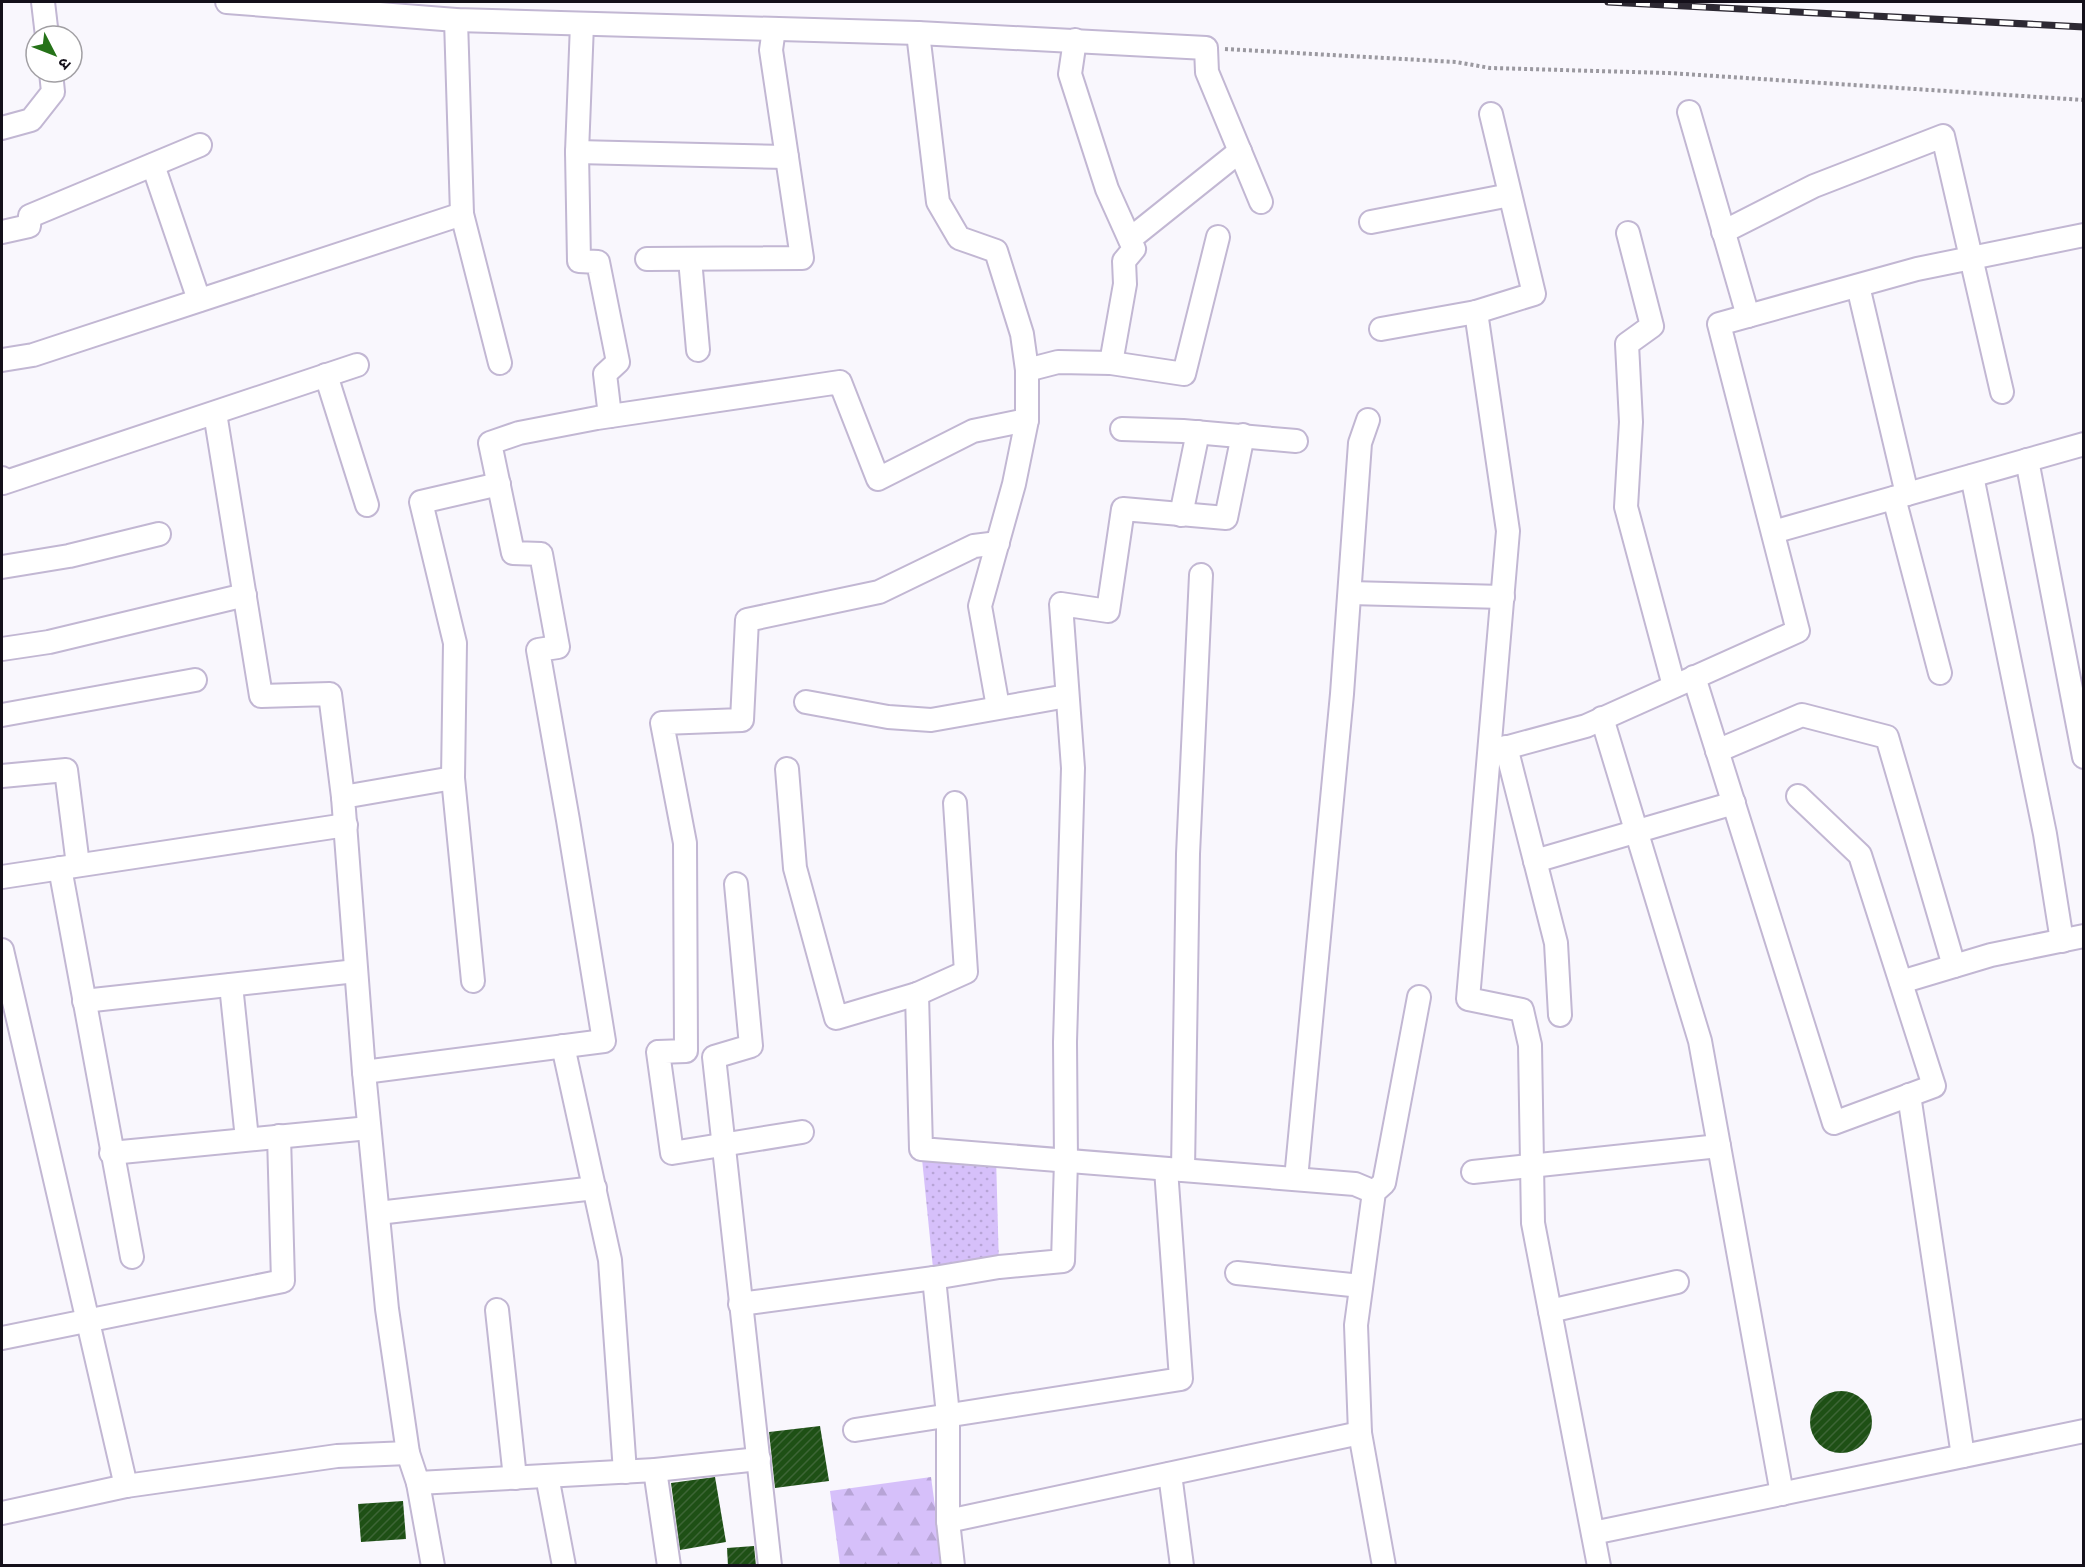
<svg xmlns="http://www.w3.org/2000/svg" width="2085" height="1567" font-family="'Fira Sans Condensed','Noto Sans Devanagari',sans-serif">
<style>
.green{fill:url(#green-dots)}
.forest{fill:url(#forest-firs)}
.building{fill:url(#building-hatch)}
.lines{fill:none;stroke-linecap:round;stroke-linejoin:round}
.minor-casing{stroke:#c2b7d3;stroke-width:26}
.path{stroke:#9b99a0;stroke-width:4;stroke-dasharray:3 3;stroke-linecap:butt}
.minor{stroke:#fff;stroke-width:22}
.rail-casing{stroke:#2d2933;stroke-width:7}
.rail{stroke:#fff;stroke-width:4.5;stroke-dasharray:14;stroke-linecap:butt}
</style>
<defs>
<pattern id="green-dots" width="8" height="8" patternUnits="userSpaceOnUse" patternTransform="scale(1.5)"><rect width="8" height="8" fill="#d6c0fa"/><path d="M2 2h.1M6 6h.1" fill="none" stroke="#b7a4d6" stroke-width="1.8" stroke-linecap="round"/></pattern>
<pattern id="forest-firs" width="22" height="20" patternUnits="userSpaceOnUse" patternTransform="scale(1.5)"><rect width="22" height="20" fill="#d6c0fa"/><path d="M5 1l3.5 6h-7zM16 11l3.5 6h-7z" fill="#b7a4d6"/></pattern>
<pattern id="building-hatch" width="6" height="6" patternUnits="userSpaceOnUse" patternTransform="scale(1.5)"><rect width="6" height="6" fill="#1e5015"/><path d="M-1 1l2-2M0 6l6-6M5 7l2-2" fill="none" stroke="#3d6536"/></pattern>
</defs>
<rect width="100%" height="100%" fill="#f9f7fd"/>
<path class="green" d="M921,1149L996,1156L999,1267L934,1278Z"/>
<path class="forest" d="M931,1477L943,1565H840L830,1491Z"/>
<g class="building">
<circle cx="1841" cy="1422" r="31"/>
<path d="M820,1426L829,1481L775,1488L769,1432Z"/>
<path d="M715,1477L726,1542L680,1550L671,1483Z"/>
<path d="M403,1501L406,1539L361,1542L358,1504Z"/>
<path d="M754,1546L756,1566H728L727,1548Z"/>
</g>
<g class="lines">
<defs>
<g id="minor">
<path d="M43,2L47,36"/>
<path d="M227,2L456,20L918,33L1206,48L1207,72L1261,202"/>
<path d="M456,20L462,214L500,363"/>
<path d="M582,24L577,152L579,261L598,262L618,362L605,374L610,416"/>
<path d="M918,33L938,202L959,238L996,251L1022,334L1027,370V420L1014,484L980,606L998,707"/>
<path d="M1075,40L1070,74L1107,189L1134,249L1124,261L1125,284L1111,363"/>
<path d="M1689,112L1748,316"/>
<path d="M2,128L31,120L53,92L51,72"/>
<path d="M577,152L787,157"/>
<path d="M153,165L199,300"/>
<path d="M1371,222L1510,195"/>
<path d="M2,232L29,226L30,216L200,145"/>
<path d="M1723,232L1814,186L1943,136L2002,392"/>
<path d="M1628,233L1652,326L1627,344L1631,422L1626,507L1674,686"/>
<path d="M1130,239L1240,151"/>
<path d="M647,259L802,258L771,50L774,29"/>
<path d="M690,259L698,350"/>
<path d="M1858,286L1907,494"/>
<path d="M1476,312L1508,531L1468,999L1522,1010L1530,1045L1533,1223L1599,1566"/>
<path d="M1381,329L1476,312L1534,294L1491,114"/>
<path d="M2,360L33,355L462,214"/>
<path d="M1027,370L1058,362L1111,363L1184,374L1218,237"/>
<path d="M326,375L367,505"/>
<path d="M215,413L261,696L330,694L343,797"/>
<path d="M1122,429L1183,431L1296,441"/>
<path d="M2027,460L2084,757"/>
<path d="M1972,476L2045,834L2062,941"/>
<path d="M2,478L3,483L357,365"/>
<path d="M1894,498L1940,673"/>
<path d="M1181,515L1198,432"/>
<path d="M1773,532L2084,444"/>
<path d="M2,567L69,556L159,534"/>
<path d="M1350,593L1503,597"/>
<path d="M2,649L49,642L245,595"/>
<path d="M1694,677L1834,1123L1934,1086L1860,855L1798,796"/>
<path d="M806,702L888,717L931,720L1067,696"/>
<path d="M2,715L195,680"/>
<path d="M1602,718L1700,1041L1782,1494"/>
<path d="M1506,747L1556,943L1560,1015"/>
<path d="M1717,751L1802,715L1887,737L1954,966"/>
<path d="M1490,752L1586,726L1798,631L1719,324L1917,269L2084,235"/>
<path d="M787,769L795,868L836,1018L917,994L966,972L955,803"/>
<path d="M2,776L66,770L78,865"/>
<path d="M1535,861L1734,803"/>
<path d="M60,868L132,1257"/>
<path d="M2,877L346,825"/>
<path d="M736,884L751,1046L714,1057L770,1566"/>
<path d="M2,950L126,1486"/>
<path d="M473,981L453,778L455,643L421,502L499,484"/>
<path d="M1901,982L1991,955L2084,936"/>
<path d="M231,985L247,1139"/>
<path d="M917,994L921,1149L1355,1184L1374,1192"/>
<path d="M84,1001L356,971"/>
<path d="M563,1046L610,1260L625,1472"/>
<path d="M364,1072L604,1041L568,820L538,650L558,647L541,554L513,553L490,443L519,433L597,418L840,382L878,479L973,431L1027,420"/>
<path d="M1909,1095L1963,1456"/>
<path d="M802,1132L672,1153L658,1052L686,1051L685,843L662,723L742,720L747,620L879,592L974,546L998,543"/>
<path d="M111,1153L369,1128"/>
<path d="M1183,1170L1188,854L1201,575"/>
<path d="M1473,1172L1719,1146"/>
<path d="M1296,1179L1342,694L1360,443L1368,420"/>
<path d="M378,1213L595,1188"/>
<path d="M1237,1273L1361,1286"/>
<path d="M934,1278L948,1415V1521L953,1566"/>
<path d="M740,1304L934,1278L999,1267L1063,1261L1066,1161L1065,1042L1073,768L1061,604L1108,611L1123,509L1226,518L1243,435"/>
<path d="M497,1310L515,1478"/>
<path d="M1550,1311L1677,1282"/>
<path d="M2,1338L283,1281L279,1136"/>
<path d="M855,1430L1181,1379L1166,1169"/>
<path d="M655,1470L669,1566"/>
<path d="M1170,1474L1182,1566"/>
<path d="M547,1476L564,1566"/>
<path d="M418,1483L655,1470L759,1459"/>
<path d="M2,1513L126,1486L337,1456L408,1453"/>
<path d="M948,1521L1360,1433"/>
<path d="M1593,1533L2084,1431"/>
<path d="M433,1566L418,1483L408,1453L387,1309L364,1072L343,797L453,778"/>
<path d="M1384,1566L1360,1433L1356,1325L1374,1192L1384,1183L1419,997"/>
</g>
</defs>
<use href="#minor" class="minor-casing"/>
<path class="path" d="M1225,49L1456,62L1490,68L1669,73L2084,100"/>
<use href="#minor" class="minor"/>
<defs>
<path id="rail" d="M1608,2L2084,27"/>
</defs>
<use href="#rail" class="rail-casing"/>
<use href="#rail" class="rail"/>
</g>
<rect width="2085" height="1567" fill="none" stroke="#14101a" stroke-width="6"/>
<g transform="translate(54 54) rotate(132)"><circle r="28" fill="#ffffff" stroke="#a19fa3" stroke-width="1.5"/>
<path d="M0-4.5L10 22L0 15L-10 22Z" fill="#257218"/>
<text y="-9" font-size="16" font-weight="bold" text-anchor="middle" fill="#14101a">उ</text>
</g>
</svg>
